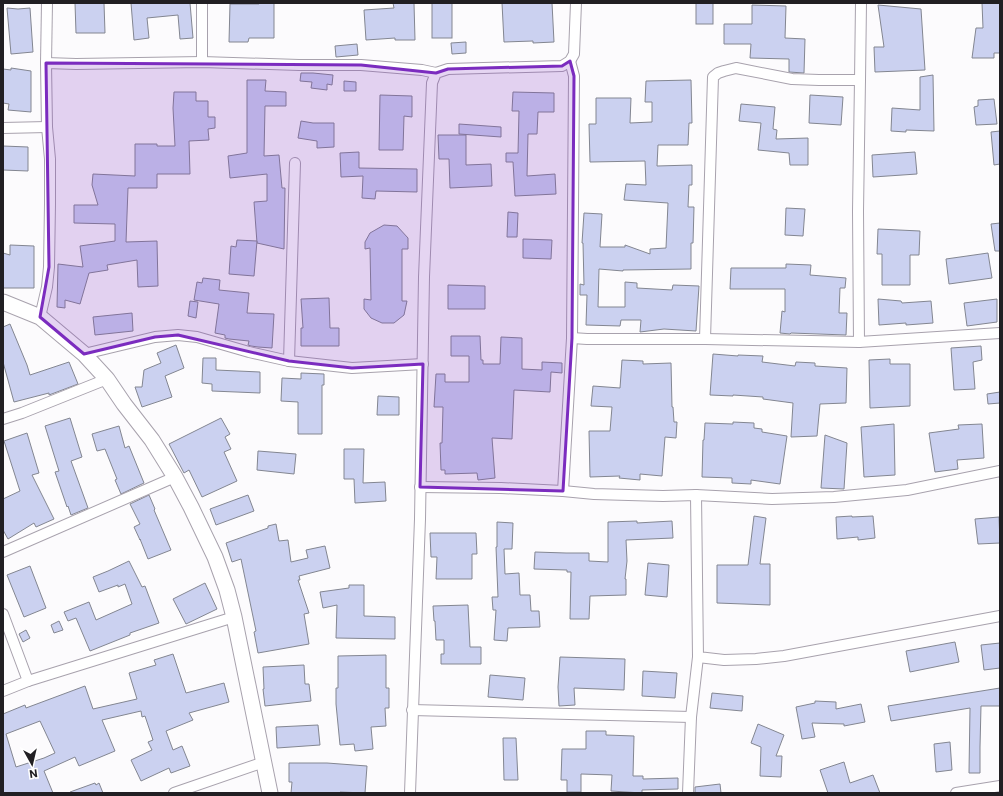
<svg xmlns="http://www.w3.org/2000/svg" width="1003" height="796" font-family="Commissioner,sans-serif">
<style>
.building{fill:#cbd1f0;stroke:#838691;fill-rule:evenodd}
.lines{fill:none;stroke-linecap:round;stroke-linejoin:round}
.street-casing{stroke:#a8a2ad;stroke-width:12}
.secondary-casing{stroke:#a8a2ad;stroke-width:17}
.street{stroke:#fff;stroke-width:10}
.secondary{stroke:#fff;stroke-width:15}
.marked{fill:#7b2cbf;fill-opacity:0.2;stroke:#7b2cbf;stroke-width:3;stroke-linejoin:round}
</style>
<rect width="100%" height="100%" fill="#fcfbfd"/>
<g class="building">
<path d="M75,3H104L105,33H76Z"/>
<path d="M131,3H190L193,38L180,39L178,15L147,18L149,38L134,40Z"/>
<path d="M259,3H274V38H249L248,42H229L230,4H259Z"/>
<path d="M393,3H414L415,40H395V38L366,40L364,10L394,8Z"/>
<rect x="432" y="3" width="20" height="35"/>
<path d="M502,3H552L554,42L533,43V41L504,42Z"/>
<rect x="696" y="3" width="17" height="21"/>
<path d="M982,3H1000V53H994V58H972L976,28H983Z"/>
<path d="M752,5L786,6L785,38L805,39L804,73L789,72V59L750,58L751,44H724V24H752Z"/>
<path d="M878,5L921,9L925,70L875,72L874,47H884Z"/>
<path d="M7,8L18,9L30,8L33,52L11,54Z"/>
<path d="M466,42V53L452,54L451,43Z"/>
<path d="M357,44L358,55L336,57L335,46Z"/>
<path d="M11,68L31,71V112L8,110L9,104L3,103V69L11,70Z"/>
<path d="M301,73H313L333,75L332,85L327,84V90L311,88L312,82L300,81Z"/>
<path d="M933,75L934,131L906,130V132L891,131L892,108L920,110V77Z"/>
<path d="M247,80H266L265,91L286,92V106H265L264,156L279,155L282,188H285L284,249L257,243L254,202L267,201V174L230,178L228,156L247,153Z"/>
<path d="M691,80L692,123H689L688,145H658L657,166L692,165V185H689L688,207H694L693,243H691V269L623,270V271L599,269L598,307H625V282L637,283V288L672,290L673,285L699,286L696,331L664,329L640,332L641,320H621L620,326L586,325L587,295H580V284L584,285L583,243H582L584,213L602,214L600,247H625V245L650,254V249L666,248L668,203L624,200L626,184L646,185L645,161L590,162L589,124H596V98H631L630,123L652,122V102H645L646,81Z"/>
<path d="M344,81L356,82V91H344Z"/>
<path d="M174,92H196V101H208V117H215V128L208,129L209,140L189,141L190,174H157V188H128L126,242L157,241L158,286L138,287L137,260L107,265L108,270L89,273L80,304L65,300V308L57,307L58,264L83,267L80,246L115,241V224L74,223V205H98L92,185L93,174L135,176V144H157V146H175L173,108Z"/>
<path d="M513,92L554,93V112H538L537,134H528L527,176L555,174L556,194L515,196L513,162H506V153H518L519,111H512Z"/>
<path d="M380,95L412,96V117L404,116L403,150H379Z"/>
<path d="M810,95L843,97L841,125L809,123Z"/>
<path d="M994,99L997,124L976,125L974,107L978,106V100Z"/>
<path d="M741,104L775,107L773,129L777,130L776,139L808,138V165H790L789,153L758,150L761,123L739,121Z"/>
<path d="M301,121L313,123H334V147L317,148V141L298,138Z"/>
<path d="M459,124L501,127V137L459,134Z"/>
<path d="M1000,131V164L994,165L991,132Z"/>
<path d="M438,135H466V165L491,164L492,186L450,188L449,159H439Z"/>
<path d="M3,146L28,147V171L3,170Z"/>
<path d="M359,152V168L417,169V192L376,191L375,199L362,198L363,176L341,177L340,153Z"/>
<path d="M915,152L917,174L873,177L872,155Z"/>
<path d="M786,208L805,209L803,236L785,235Z"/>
<path d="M508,212L518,213L517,237H507Z"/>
<path d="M1000,223V251H995L991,224Z"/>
<path d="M384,225L397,226L408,238V249H402V301H407L404,315L394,323H382L371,318L364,309V299L371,300L370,248L365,249V242L370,233Z"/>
<path d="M878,229L920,231L919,255H910V285H882V254H877Z"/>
<path d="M523,239L552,240L551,259L523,258Z"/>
<path d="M237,240L257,241L254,276L229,274L231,246L236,247Z"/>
<path d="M10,245L34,246V288H3V253L10,255Z"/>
<path d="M988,253L992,278L949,284L946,259Z"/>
<path d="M786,264L811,265L810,275L846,278L845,288H840L839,313H847L846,335L791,333L790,334L780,333L782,311L785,312V289H730L731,268H786Z"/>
<path d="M203,278L220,280L219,290L249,293L247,313L274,314L272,348L258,347L251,346L248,345L249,341L229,339L225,338V335L215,333L219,304L194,300L197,282L202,283Z"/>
<path d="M448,285L485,286V309H448Z"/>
<path d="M329,298L330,328H339V346H301V328H303L301,299Z"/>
<path d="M878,299L901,301L902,303L931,301L933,323L906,325V323L879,325Z"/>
<path d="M997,299V322L967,326L964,303Z"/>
<path d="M190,301L198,302L196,318L188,316Z"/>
<path d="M132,313L133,331L95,335L93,317Z"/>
<path d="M10,324L27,365L30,375L69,362L78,384L49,395V393L14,402L3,362V327Z"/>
<path d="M451,336H480L481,360H483V364H500L501,337L522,338V369L542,370V362L562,363V373L551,372L550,392L514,390L512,439L492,438L495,478L478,480L477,473L445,474V470H441L440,443H442L443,407H434L436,374H445V382H469V356H451Z"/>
<path d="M176,345L184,368L165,376L172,397L142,407L135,387H142L144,370L161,363L157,353Z"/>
<path d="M981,346L982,360L973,362L975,389L954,390L951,348Z"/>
<path d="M713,354L738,356V355L763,356L762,362L795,366L796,362L815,363V366L847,368L846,403L820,404L817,436L791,437L793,403L763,399V397L733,395V396L710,395Z"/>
<path d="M203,358H216V370L260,372V393L212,391V384L202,383Z"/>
<path d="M890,359V364H910V406L870,408L869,360Z"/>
<path d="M622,360L643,361V364L671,363L672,407H673L674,422H677L676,438L665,437L662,476L640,474V480L619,478L620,476L590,477L589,431H610L612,407L591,406L593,386L620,388Z"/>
<path d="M301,373L324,374V385H322V434H298V402L281,401L282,378L301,379Z"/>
<path d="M1000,392V403L988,404L987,394Z"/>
<path d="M378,396L399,397V415H377Z"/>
<path d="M70,418L82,457L71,461L88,508L71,515L68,506L67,507L55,472L59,471L45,426Z"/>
<path d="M221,418L230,434L225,437L231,449L224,452L237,481L202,497L189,470L184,473L169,444Z"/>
<path d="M733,422L754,423V428L762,429V432L787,436L780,484L751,480V484L732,483V478L702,477L703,440H704L705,423L733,424Z"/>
<path d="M894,424L895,475L864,477L861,427Z"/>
<path d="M982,424L984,458L957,460L958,469L935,472L929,433L959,429L958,425Z"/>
<path d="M119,426L125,448L129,446L144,483L121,494L115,480L117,479L105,449L97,451L92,434Z"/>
<path d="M27,433L39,473L32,475L54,519L36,527L34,523L8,539L3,530V499L20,491L4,441Z"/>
<path d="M825,435L847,443L844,489L821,488Z"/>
<path d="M344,449H364L363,483L385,482L386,501L355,503L354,479H344Z"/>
<path d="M258,451L296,454L294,474L257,470Z"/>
<path d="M149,495L155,509L154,510L171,550L148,559L140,539V540L134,527L140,524L130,504Z"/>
<path d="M248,495L254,511L216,525L210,509Z"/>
<path d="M754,516L766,518L760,564H770V605L717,603V565H748Z"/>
<path d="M852,516V517L873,516L875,538L858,540V537L837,539L836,517Z"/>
<path d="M999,517L1000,543L978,544L975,519Z"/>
<path d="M637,521V523L672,521L673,538L626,540L627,561L625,579H626V595L590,596L589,619H570L571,572H567V570L534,569L535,552L566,553H589V561L608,562V522Z"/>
<path d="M497,522L513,523L512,549H504L505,574L519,573L520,595H530L531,611H539L540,627L508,628L507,641L494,640L496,610H493L492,597H498L496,547H497Z"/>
<path d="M276,524L279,541L288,540L291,562L308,558L306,550L325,546L330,568L299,576L300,580H298L309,613L304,614L309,644L258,653L254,632L256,631L241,559L232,562L226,543L268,528V526Z"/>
<path d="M430,533H476L477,554H472V579H436L437,557H431Z"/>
<path d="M129,561L142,587L145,586L159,623L130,633V635L90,651L76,618L68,621L64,612L89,602L96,620L132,604L125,584L118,587V585L99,592L93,577L108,571Z"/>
<path d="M648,563L669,565L667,597L645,595Z"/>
<path d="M30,566L46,608L24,617L7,575Z"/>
<path d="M205,583L217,609L186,624L173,599Z"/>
<path d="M349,585H364V616L395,617V639L336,638L337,605L323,608L320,592L349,588Z"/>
<path d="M468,605L470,647H481V664H441V654H444V640H436L435,621H434L433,606Z"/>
<path d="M59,621L63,630L54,633L51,625Z"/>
<path d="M26,630L30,638L23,642L19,634Z"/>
<path d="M955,642L959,662L910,672L906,651Z"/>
<path d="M1000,643V668L984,670L981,645Z"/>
<path d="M173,654L186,693L224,683L229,702L189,713L193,720L166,731L173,750L182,746L190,766L171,773L169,768L141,781L131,760L152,750L148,742L153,740L145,716L142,717L141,711L102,720L115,751L79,766L75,757L44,771L53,793H3V714L25,705L26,708L85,686L93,709L137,699L129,673L156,665L154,660ZM40,721L55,753L44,758L16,767L6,734Z"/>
<path d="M386,655V688H389V708H385L386,726L371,727L373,749L355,751L354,744L340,745L336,704V688H338V656Z"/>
<path d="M560,657L625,659L624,690L574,688L575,705L559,706L558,687Z"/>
<path d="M304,665L305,684H309L311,701L265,706L263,689H264L263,667Z"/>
<path d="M643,671L677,673L675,698L642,696Z"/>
<path d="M490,675L525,678L523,700L488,697Z"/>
<path d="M1000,688V706H981L980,747V773H969L970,708L891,721L888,706Z"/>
<path d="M712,693L743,696L742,711L710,708Z"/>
<path d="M815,701L836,702V709L861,704L865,722L844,726V724L812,723L815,737L802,739L796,707L815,703Z"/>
<path d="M758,724L784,735L776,756H782L781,777L760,776L761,747L751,743Z"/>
<path d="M318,725L320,745L277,748L276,727Z"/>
<path d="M586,731H606V735L634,736L633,776H643V779L678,778V789L642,790V793L611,791L612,775L581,774V792H567V780H561L562,749H586Z"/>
<path d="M503,738H516L518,780H504Z"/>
<path d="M950,742L952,770L936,772L934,744Z"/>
<path d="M844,762L850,783L873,775L880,793H828L820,770Z"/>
<path d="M289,763H327L367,766L365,793L340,792V793H291L292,782H289Z"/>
<path d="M95,783L96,785L99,783L103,793H70V792Z"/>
<path d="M720,784L721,793H695V787Z"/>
</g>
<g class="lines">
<defs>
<g id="street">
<path d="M202,3V62"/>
<path d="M46,63L47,3"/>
<path d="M3,128L47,127"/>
<path d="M40,317L47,287L49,267L50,204V159L47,127L46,63L76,64L202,62L299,65H361L422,70L436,73"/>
<path d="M572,338L587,339H705L859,342L1000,333"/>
<path d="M705,339L713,77L718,73L724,71L736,68L792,79L819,80H860"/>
<path d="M859,342L858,211L860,80L861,3"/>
<path d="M84,354L155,337L178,335L197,337L249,352L289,361L352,368L423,364"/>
<path d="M289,361L295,163"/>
<path d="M3,419L22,413L107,379"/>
<path d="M420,487L501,488L563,491L594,494L663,496L696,495L772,499L834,497L907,490L1000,471"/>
<path d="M563,491L572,338L574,76L570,61"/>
<path d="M696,495L698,657L724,660L756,659L784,656L1000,616"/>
<path d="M3,552L175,477"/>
<path d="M3,614L28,681L3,691"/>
<path d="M28,681L234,617"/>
<path d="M412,710L691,717"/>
<path d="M174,793L264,762"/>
<path d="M410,793L420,519L424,277L432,83L436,73L448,69L562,66L570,61L574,54L576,3"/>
<path d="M688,793L691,717L698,657"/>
<path d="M956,793L1000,786"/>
</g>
<path id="secondary" d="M3,302L40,317L84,354L107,379L124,404L152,440L175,477L191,507L215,557L227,590L234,617L270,793"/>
</defs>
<use href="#street" class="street-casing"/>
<use href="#secondary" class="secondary-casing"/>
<use href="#street" class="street"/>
<use href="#secondary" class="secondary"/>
</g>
<path class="marked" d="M570,61L574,76L572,338L563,491L420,487L423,364L352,368L289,361L178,335L155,337L84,354L40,317L49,267L46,63L361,65L436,73L448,69L562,66Z"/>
<rect width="1003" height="796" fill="none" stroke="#211f23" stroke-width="8"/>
<g transform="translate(32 764) rotate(172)" stroke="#ffffff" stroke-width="3" paint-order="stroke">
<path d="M0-3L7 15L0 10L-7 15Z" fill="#211f23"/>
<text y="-6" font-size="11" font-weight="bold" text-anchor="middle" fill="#211f23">N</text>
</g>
</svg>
